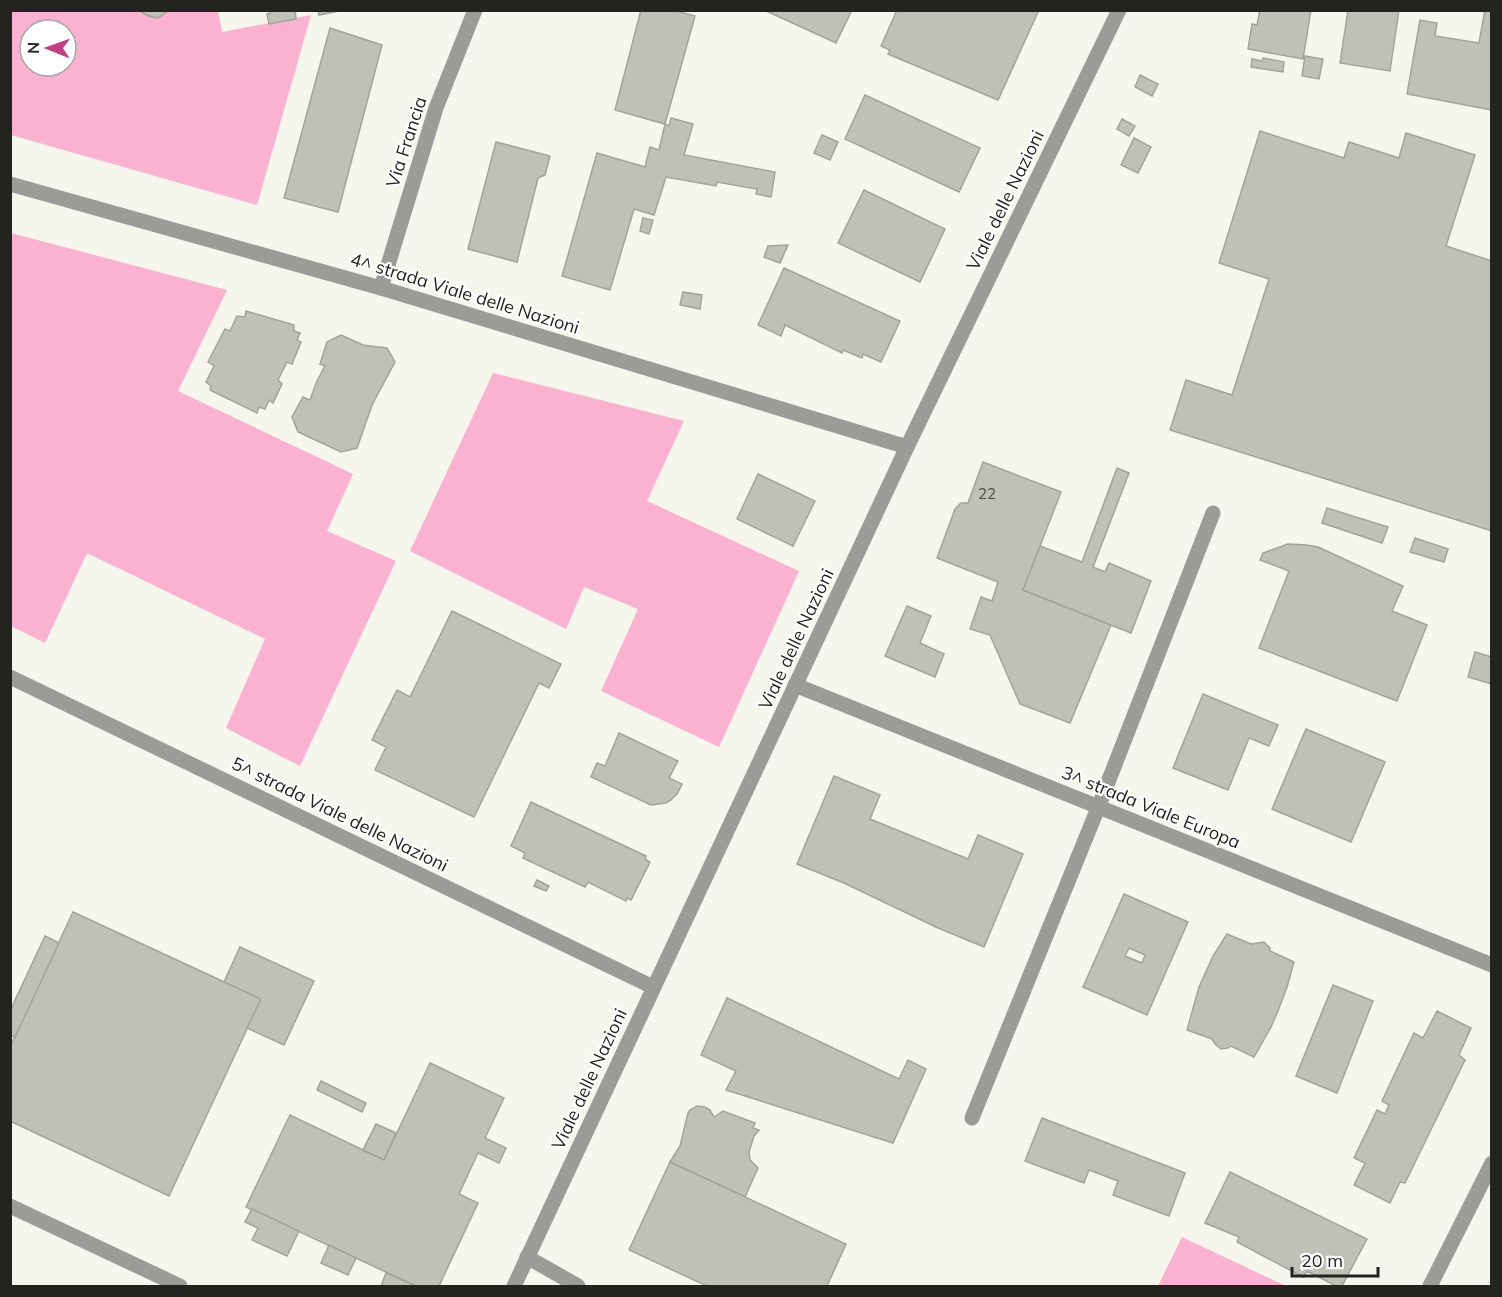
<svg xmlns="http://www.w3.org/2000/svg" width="1502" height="1297" font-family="Mulish,sans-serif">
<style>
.green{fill:#fbb1d0;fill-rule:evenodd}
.building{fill:#bfc1b7;stroke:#a2a49a;stroke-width:1.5;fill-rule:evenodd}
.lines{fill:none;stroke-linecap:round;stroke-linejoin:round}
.minor{stroke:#9b9b97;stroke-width:15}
.labels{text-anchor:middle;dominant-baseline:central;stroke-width:4.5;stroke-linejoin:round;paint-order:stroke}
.number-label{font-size:15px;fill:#4a4a45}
.street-label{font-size:18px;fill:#23231f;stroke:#fff}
</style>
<rect width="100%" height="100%" fill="#f5f7ec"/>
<g class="green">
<path d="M10,11H218L222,32L311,15L257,205L11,135ZM30,30H66V66H30Z"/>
<path d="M11,233L227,290L178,391L353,474L327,531L396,561L300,766L226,728L265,639L87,553L45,643L11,626Z"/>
<path d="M493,373L684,421L647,501L799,571L719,747L601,691L638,609L584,587L566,629L410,551Z"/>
<path d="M1182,1237L1286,1286H1158Z"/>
</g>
<g class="building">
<path d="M138,10H169L158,18L148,16Z"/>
<path d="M270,10H295L296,19L269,24L267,14L270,13Z"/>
<path d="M318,10H344L319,15Z"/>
<path d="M641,10H673L695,16L665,124L615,110Z"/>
<path d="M764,10H852L836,43Z"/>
<path d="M897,10H1039L998,100L888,54L890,50L881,46Z"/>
<path d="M1260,10H1311L1303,59L1248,49L1252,24L1257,25Z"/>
<path d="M1348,10H1399L1390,71L1340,63Z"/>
<path d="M1485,10H1492V110L1407,94L1420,20L1437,23L1435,36L1479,43Z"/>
<path d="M330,28L382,45L338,212L284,198Z"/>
<path d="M1305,56L1323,59L1319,79L1302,76Z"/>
<path d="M1263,58L1284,62L1283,72L1251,67L1252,59L1262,61Z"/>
<path d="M1140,75L1158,84L1152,96L1135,87Z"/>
<path d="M865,95L980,148L959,192L845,139Z"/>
<path d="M671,118L693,124L684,155L775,172L771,197L756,194L757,189L717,182L716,186L666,177L654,215L634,209L610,290L562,276L597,153L645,167L650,147L659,150L665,124L669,126Z"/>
<path d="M1122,119L1135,126L1129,136L1117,129Z"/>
<path d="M1260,131L1344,158L1349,142L1399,158L1406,133L1475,155L1446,246L1492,261V531L1170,430L1186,380L1232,395L1269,279L1219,263Z"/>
<path d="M822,135L838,142L830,160L814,153Z"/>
<path d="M1134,138L1151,147L1138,173L1121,165Z"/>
<path d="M496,142L550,156L545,175L538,178L517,262L468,249Z"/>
<path d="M864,190L945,229L920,282L838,243Z"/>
<path d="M643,218L653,220L649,234L640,231Z"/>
<path d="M788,245L780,263L764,257L768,246Z"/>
<path d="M784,268L900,321L881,362L863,354L862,358L843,350L842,353L785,325L781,336L758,325Z"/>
<path d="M683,292L702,295L700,309L680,305Z"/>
<path d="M246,311L294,325V331L300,333L297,340L301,342L292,364L287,362L278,380L282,384L273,403L269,400L265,409L259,407L257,413L210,390L211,386L206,382L214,366L208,362L225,329L230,331L237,316L245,317Z"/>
<path d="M341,335L363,345L387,348L395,362L372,405L357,448L341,452L298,432L292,417L303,397L310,400L317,381L325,366L320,364L327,342Z"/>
<path d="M983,462L1061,492L1023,590L1111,625L1070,723L1020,704L990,635L970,629L981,597L992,601L998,582L937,558L955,509L961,503H968Z"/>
<path d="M1117,468L1129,473L1093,567L1105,572L1109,563L1151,581L1131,633L1023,590L1040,546L1082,562Z"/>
<path d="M758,474L815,501L793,546L737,519Z"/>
<path d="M1327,508L1388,527L1382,543L1322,523Z"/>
<path d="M1415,538L1448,549L1444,562L1410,552Z"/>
<path d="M1288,544L1307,545L1318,547L1403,586L1392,611L1427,625L1397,701L1259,648L1289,571L1260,560L1263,553Z"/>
<path d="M907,606L931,616L920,643L944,654L935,677L885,656Z"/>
<path d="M452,611L561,664L549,688L539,683L474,817L375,770L386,747L372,740L397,690L410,697Z"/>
<path d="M1475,652L1492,657V684L1468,677Z"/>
<path d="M1203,694L1278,725L1269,746L1249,738L1228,790L1173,768Z"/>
<path d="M1306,729L1385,762L1351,842L1272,809Z"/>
<path d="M619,733L678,761L669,778L682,784L677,794L671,800L666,803L651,805L591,777L597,763L605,766Z"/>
<path d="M834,776L880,795L870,819L968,859L978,835L1023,854L984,947L938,928L844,883L797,864Z"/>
<path d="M531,802L646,856L645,859L650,862L631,900L627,898L626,901L588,882L585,887L523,858L525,853L511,846Z"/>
<path d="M537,880L549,886L546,891L534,886Z"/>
<path d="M1124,894L1188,922L1147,1015L1083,987ZM1129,948L1145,955L1142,963L1125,956Z"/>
<path d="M73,912L261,999L169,1196L10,1121V1047Z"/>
<path d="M1227,934L1251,944L1264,942L1270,948V951L1294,962L1287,987L1278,1011L1271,1027L1254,1057L1231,1046L1228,1048L1221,1049L1215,1044L1212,1039L1187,1030L1199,987L1213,956Z"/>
<path d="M45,936L59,943L15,1037L10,1035V1011Z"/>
<path d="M240,947L314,981L284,1045L247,1028L261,999L224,982Z"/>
<path d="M1333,985L1373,1001L1337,1093L1296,1076Z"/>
<path d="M727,998L899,1079L908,1060L926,1069L893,1143L726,1090L736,1071L701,1055Z"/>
<path d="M1437,1011L1471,1028L1459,1055L1465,1060L1405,1183L1400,1182L1390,1203L1354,1185L1365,1163L1354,1158L1377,1110L1385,1114L1389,1105L1382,1101L1414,1033L1423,1038Z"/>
<path d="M430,1063L504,1098L485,1138L506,1148L499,1163L478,1153L459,1194L478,1203L439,1286H416L246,1207L290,1115L384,1160Z"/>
<path d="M321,1081L366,1103L362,1112L317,1090Z"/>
<path d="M697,1106L705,1107L710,1110L714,1117L723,1111L755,1123L753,1128L759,1130L754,1136L749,1152L750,1160L758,1168L745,1197L670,1162L680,1146L688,1113L690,1110Z"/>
<path d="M1042,1118L1185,1173L1169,1216L1113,1195L1118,1181L1089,1170L1084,1183L1025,1161Z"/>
<path d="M376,1124L396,1133L384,1160L363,1150Z"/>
<path d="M670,1162L846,1244L827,1286H707L629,1250Z"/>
<path d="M1230,1172L1367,1239L1342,1286H1336L1307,1271L1303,1277L1237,1242L1239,1237L1205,1223Z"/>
<path d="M252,1209L299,1231L287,1256L252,1240L258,1228L245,1222Z"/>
<path d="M329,1245L356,1258L348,1275L321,1263Z"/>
<path d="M386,1273L416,1286H381Z"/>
</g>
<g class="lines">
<g class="minor">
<path d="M10,184L381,288L907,447"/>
<path d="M381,288L436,108L475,10"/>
<path d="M10,677L653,987"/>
<path d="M795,685L1492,965"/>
<path d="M972,1118L1098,808L1213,513"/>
<path d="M10,1206L180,1286"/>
<path d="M527,1257L578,1286"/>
<path d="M514,1286L907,447L1119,10"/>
<path d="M1430,1286L1492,1163"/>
</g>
</g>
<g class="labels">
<g class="number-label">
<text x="987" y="493">22</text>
</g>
<g class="street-label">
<text transform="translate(406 142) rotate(-72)">Via Francia</text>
<text transform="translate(1005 200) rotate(-64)">Viale delle Nazioni</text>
<text transform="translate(465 293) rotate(17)">4^ strada Viale delle Nazioni</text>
<text transform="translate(796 639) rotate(-65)">Viale delle Nazioni</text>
<text transform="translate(1151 807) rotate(22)">3^ strada Viale Europa</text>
<text transform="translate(340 814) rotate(26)">5^ strada Viale delle Nazioni</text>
<text transform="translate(589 1079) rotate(-65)">Viale delle Nazioni</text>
</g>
</g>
<rect width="1502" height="1297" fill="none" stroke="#23231f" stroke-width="24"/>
<g transform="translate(48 48) rotate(271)"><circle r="28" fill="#ffffff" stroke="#a7a7a5" stroke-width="1.5"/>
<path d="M0-4.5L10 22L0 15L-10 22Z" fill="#c43f83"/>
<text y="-9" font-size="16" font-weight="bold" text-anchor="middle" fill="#23231f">N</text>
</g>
<path d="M1292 1267v9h86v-9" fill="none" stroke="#23231f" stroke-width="3"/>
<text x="1301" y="1267" font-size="18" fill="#23231f" stroke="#ffffff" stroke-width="4.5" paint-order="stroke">20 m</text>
</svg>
